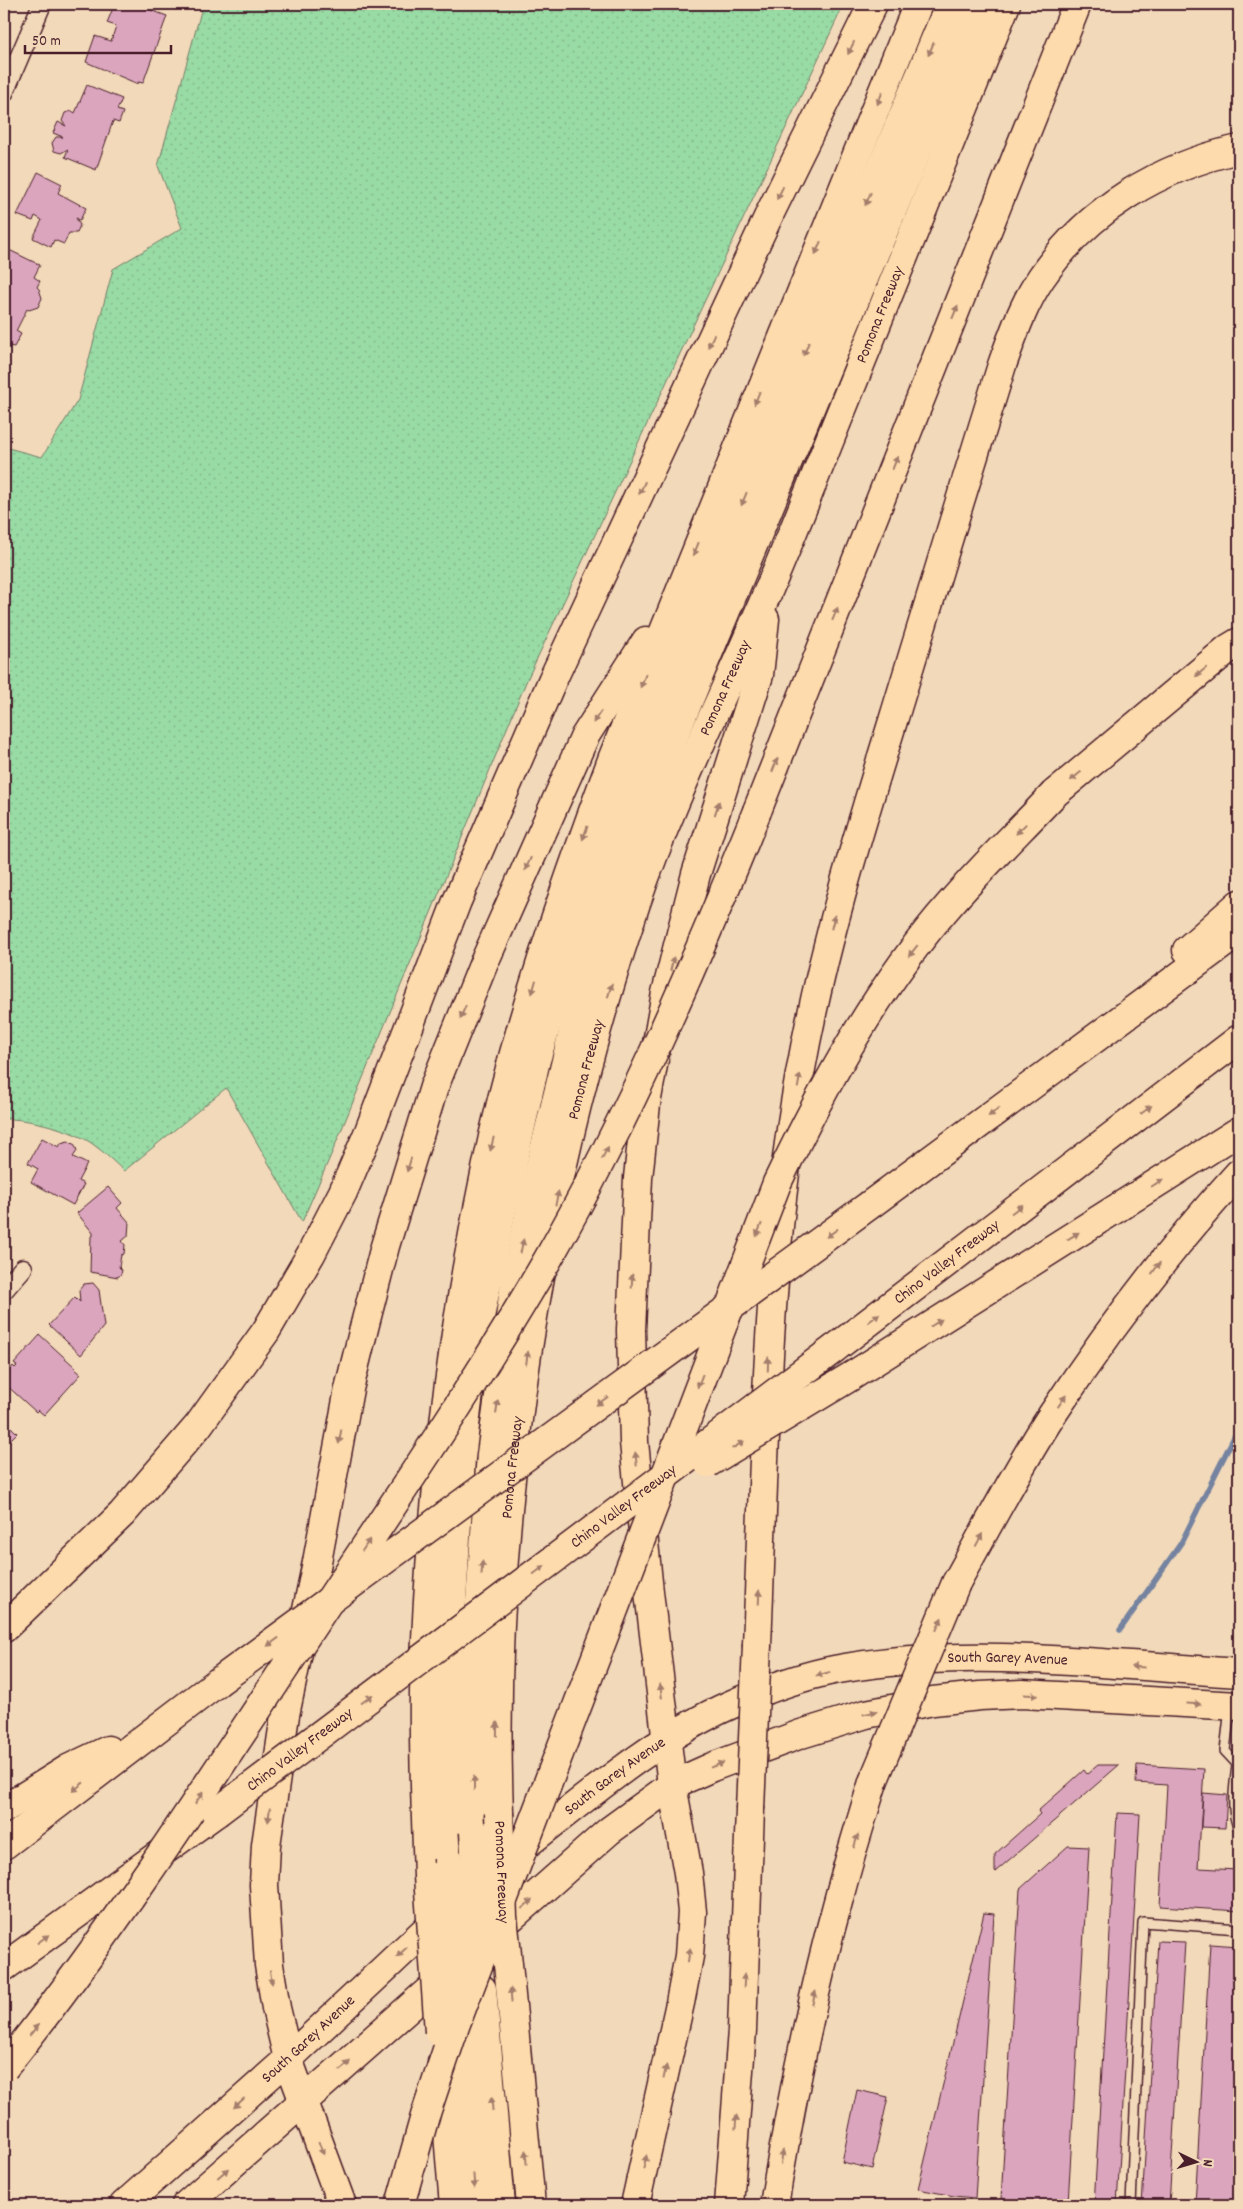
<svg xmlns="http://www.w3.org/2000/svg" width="1243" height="2209" font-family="Dekko,sans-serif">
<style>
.grass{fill:url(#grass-dots);stroke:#727d68}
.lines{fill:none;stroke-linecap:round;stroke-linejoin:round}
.stream{stroke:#7483a0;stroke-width:5.5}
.building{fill:#daa5bd;stroke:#4a1f2b}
.lane-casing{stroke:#4a1f2b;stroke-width:12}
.street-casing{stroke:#4a1f2b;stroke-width:21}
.primary-casing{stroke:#4a1f2b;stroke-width:31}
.highway-casing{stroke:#4a1f2b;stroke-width:31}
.lane{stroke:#f2d9b9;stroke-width:9}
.street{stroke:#f2d9b9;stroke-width:18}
.primary{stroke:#fedbac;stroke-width:28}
.highway{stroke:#fedbac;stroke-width:28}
.highway-bridge-casing{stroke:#4a1f2b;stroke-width:31;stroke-linecap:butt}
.highway-bridge{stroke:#fedbac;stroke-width:28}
.oneway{fill:#a47d6c}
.labels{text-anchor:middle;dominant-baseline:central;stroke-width:4;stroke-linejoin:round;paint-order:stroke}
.street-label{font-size:16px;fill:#4a1f2b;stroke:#f2d9b9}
</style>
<defs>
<pattern id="grass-dots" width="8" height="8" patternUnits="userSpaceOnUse" patternTransform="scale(1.25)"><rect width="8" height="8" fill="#99dba5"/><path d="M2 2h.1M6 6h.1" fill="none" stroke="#85bc8e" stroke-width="1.8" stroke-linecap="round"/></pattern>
</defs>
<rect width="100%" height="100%" fill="#f2d9b9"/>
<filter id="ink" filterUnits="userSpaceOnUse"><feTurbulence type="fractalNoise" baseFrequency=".02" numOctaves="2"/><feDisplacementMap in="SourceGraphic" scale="10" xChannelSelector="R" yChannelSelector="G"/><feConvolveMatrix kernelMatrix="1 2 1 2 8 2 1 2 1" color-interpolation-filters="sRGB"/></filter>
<g filter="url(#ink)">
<path class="grass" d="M203,4H844L526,682L334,1148L302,1222L226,1088L124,1171C114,1162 105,1153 94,1145C75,1130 28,1118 4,1119V447L42,457L78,400L113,269L182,228L158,166Z"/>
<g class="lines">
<path class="stream" d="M1120,1630L1181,1543L1239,1427"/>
</g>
<g class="building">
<path d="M119,4H134L167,16L143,83L138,82V84L86,62L95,36L111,41L116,26L107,23L113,8L116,10Z"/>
<path d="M87,85L122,99L117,110L123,112L119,123L113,121L96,170L65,157L68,149L61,153L54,151L52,143L56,137H63L53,133L58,122L66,126L62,121L65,113L72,111L75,113Z"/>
<path d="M38,172L62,184L58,193L86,208L80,220L76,218L80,225L77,233H69L64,244L54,240L51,247L33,238L42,220L35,216L33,221L17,215Z"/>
<path d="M5,248L40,265L34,277L40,281L37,287L39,289L42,298L38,307L29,310L27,309L16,331L21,334L14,347L4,345Z"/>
<path d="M4,352L8,359L6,365L4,367Z"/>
<path d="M42,1138L59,1147L61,1143L68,1141L75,1145L77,1151L73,1157L87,1164L78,1181L84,1184L73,1205L31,1182L38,1169L28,1163Z"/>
<path d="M108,1187L122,1203L117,1208L129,1222L128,1236L122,1241L125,1245L124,1254L121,1255L119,1267L122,1270L121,1274L118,1277L90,1272L91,1236H93V1233L77,1213Z"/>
<path d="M93,1283L99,1290L104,1326L81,1355L49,1325L75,1297L80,1302L79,1290L84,1284Z"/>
<path d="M40,1335L76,1368L75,1369L81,1374L44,1415L38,1410L36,1412L4,1383L6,1379L4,1377L13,1366L15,1368L17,1366L14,1364Z"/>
<path d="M4,1420L17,1433L4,1446Z"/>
<path d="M1098,1765H1119L995,1872V1854L1040,1814L1038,1811L1084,1770L1087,1774Z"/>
<path d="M1137,1765L1204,1769L1198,1868L1239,1870V1911L1160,1906L1167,1785L1136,1783Z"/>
<path d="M1203,1793L1227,1795L1225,1828L1201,1827Z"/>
<path d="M1117,1813L1140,1814L1117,2205H1094Z"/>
<path d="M1068,1846L1089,1847L1068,2203L1001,2199L1020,1889Z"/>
<path d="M984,1913L994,1914L975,2198L954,2196L918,2189Z"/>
<path d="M1158,1941L1185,1942L1169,2205H1142Z"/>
<path d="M1210,1944L1239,1946V2205H1195Z"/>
<path d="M857,2090L888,2097L872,2169L842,2162Z"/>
</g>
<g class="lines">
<defs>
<g id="lane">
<path d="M1230,1708L1225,1751L1239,1766"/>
<path d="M1237,1766C1235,1782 1230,1814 1239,1828"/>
<path d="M1131,2205L1143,1922L1239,1929"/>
</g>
<g id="street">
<path d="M4,93L42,4"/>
<path d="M4,1290L23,1268"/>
</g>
<g id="primary">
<path id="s1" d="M515,1853C581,1802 653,1739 730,1705C766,1689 807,1674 845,1668C972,1646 1112,1665 1239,1673"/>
<path d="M489,1937L609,1831L672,1785L712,1767L801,1734L866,1714L933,1701L980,1696L1022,1694L1239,1706"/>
<path id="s2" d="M124,2205L288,2059L446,1911"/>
<path d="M186,2205L451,1971"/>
</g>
<g id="highway">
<path d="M1054,794L1229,648L1239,642"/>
<path d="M757,811L1077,4"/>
<path d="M1187,950L1239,904"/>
<path d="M871,1204L1239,932"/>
<path id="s3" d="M835,1348L1239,1039"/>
<path d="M850,1377L1239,1131"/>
<path d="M956,1583C987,1527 1017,1469 1052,1415C1108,1330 1170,1248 1239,1173"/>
<path d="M4,1628L122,1514L198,1426L266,1331L311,1254L343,1192L369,1131L457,901L552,681L771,211L873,4"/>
<path d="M757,1645C765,1455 766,1262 800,1074C822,950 859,831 896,711C931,596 966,480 1002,365C1013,335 1023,305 1041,278C1088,209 1159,167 1239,149"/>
<path d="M4,1809L68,1769L108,1750"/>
<path id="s4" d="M499,1813C488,1512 540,1188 636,903C672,798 723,698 766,596C794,532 819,466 845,402C899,269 952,136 1006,4"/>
<path d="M474,1832L475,1668L491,1454L515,1282L534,1191L578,1012L614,895L671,743L978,4"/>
<path d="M4,1845L218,1682"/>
<path d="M448,1858L447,1680L461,1458L476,1337L501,1214L536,1060L578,920L625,791L782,405L950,4"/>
<path d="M428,1876C426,1815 423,1753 424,1692C429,1518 449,1344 485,1174C514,1031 562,894 613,757L918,4"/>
<path d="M508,1964L531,2205"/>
<path d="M4,1967L216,1813"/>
<path d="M482,1989L501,2205"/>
<path d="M458,2011L477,2205"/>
<path d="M442,2063L454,2205"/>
<path d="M342,2205L288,2059L276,2008L269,1965L264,1885L266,1845L285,1715L317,1562L349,1389L365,1324L385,1246L434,1087L483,965L585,736L646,641"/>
<path d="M635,2205L680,2003L689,1956L692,1912L688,1873L672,1785L649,1592L634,1442L631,1330L638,1178L646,1104L666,993L696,874L759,675L765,619"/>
<path d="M729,2205L742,2030L750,1809"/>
<path d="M774,2205C791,2102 811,1999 839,1898C849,1859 861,1821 873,1782"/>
</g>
</defs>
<use href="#lane" class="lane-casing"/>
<use href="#street" class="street-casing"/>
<use href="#primary" class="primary-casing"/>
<use href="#highway" class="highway-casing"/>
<use href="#lane" class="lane"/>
<use href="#street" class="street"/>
<use href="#primary" class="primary"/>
<use href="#highway" class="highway"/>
<defs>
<g id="highway-bridge">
<path d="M708,1463L850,1377"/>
<path d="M218,1682L871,1204"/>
<path d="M873,1782L956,1583"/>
<path d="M750,1809L757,1645"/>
<path id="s5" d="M216,1813L835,1348"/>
<path id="s6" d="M499,1813L503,1917L508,1964"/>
<path d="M474,1832L480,1947"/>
<path d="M448,1858L458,2008"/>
<path d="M428,1876L439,2032"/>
<path d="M4,2068C112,1933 205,1789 300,1645C384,1517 472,1391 548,1259C630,1115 695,964 757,811"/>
<path d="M400,2205L425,2116L455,2026L777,1183C824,1085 878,986 950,904C983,866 1020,830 1054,794"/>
</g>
</defs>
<use href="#highway-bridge" class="highway-bridge-casing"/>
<use href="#highway-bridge" class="highway-bridge"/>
</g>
<defs><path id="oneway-solid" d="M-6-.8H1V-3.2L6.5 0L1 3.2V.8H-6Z" transform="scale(1.25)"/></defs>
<g class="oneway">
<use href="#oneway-solid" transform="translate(851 48) rotate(116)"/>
<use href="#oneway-solid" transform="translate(931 49) rotate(113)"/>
<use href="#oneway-solid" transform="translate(880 98) rotate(112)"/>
<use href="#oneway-solid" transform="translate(780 193) rotate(116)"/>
<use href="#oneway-solid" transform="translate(868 199) rotate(113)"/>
<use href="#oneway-solid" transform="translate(818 248) rotate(112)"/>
<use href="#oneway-solid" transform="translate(955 312) rotate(-68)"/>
<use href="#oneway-solid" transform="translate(711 341) rotate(115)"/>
<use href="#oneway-solid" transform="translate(806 349) rotate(113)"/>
<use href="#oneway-solid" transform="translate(757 398) rotate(112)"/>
<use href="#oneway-solid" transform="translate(895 463) rotate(-68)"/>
<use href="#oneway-solid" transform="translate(642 488) rotate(115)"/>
<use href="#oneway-solid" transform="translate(744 499) rotate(112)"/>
<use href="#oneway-solid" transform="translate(696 549) rotate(112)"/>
<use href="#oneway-solid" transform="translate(835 614) rotate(-68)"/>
<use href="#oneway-solid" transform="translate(1201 672) rotate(140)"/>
<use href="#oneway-solid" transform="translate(643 681) rotate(112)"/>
<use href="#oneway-solid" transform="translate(597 717) rotate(123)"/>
<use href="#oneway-solid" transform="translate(775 765) rotate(-68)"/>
<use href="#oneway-solid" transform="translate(1076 776) rotate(140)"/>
<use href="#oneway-solid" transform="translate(717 808) rotate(-72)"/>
<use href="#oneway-solid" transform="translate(1021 829) rotate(134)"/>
<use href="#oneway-solid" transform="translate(585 833) rotate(110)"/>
<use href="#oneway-solid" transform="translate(528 864) rotate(114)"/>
<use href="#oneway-solid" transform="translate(833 922) rotate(-76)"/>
<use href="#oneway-solid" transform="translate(913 951) rotate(128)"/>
<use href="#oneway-solid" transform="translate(672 964) rotate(-77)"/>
<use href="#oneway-solid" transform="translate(534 987) rotate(106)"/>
<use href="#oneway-solid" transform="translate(610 990) rotate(-73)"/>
<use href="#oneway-solid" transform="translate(463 1012) rotate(113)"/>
<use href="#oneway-solid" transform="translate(799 1081) rotate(-80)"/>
<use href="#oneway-solid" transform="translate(1146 1110) rotate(-37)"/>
<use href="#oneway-solid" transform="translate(994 1112) rotate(143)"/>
<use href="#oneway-solid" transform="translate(492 1144) rotate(104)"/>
<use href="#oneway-solid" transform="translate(605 1153) rotate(-62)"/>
<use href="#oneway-solid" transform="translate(409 1165) rotate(107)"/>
<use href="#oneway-solid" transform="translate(1157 1183) rotate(-32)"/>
<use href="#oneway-solid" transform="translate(557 1198) rotate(-78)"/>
<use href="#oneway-solid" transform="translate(1017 1209) rotate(-37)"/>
<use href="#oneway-solid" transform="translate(759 1230) rotate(112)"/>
<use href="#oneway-solid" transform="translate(832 1233) rotate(144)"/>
<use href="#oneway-solid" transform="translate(1073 1236) rotate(-32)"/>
<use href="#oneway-solid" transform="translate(522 1246) rotate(-78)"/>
<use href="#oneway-solid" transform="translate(1156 1268) rotate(-54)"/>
<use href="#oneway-solid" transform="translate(632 1281) rotate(-88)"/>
<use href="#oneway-solid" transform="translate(874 1318) rotate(-37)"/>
<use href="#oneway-solid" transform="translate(936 1323) rotate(-32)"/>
<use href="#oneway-solid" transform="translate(527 1358) rotate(-82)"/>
<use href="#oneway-solid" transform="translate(768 1364) rotate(-88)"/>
<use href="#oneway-solid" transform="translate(700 1381) rotate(111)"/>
<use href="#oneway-solid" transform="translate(602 1401) rotate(144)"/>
<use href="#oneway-solid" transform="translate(1062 1401) rotate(-55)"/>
<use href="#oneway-solid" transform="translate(497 1407) rotate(-82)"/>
<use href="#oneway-solid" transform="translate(340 1437) rotate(100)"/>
<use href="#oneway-solid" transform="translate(738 1445) rotate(-31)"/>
<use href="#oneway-solid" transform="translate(636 1459) rotate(-96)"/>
<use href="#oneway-solid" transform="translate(979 1540) rotate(-62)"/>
<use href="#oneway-solid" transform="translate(366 1545) rotate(-57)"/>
<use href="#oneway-solid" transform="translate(482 1568) rotate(-86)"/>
<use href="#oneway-solid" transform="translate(539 1570) rotate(-37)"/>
<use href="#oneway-solid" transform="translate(759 1597) rotate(-88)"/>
<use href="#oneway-solid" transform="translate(939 1624) rotate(-67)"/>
<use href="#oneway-solid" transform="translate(273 1642) rotate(144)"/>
<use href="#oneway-solid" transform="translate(1138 1667) rotate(-176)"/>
<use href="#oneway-solid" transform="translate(823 1674) rotate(165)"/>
<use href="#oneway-solid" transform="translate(661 1691) rotate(-97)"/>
<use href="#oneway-solid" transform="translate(1031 1695) rotate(4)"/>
<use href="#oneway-solid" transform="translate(367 1699) rotate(-37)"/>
<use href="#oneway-solid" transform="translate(1194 1704) rotate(3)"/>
<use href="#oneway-solid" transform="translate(870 1713) rotate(-12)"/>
<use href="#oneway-solid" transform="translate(497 1729) rotate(-89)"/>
<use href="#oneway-solid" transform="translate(717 1765) rotate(-21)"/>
<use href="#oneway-solid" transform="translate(474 1783) rotate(-90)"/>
<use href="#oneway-solid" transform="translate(78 1787) rotate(142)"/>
<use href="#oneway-solid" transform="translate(199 1798) rotate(-56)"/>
<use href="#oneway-solid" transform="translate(269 1815) rotate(97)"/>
<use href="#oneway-solid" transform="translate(856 1841) rotate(-73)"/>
<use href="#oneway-solid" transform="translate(527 1904) rotate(-42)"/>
<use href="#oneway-solid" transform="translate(43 1939) rotate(-36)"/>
<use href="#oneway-solid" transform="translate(402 1952) rotate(137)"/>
<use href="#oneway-solid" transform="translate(689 1955) rotate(-81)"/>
<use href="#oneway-solid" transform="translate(271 1977) rotate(81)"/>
<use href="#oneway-solid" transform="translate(744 1981) rotate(-88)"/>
<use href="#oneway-solid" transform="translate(511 1995) rotate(-95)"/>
<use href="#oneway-solid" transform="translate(814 1998) rotate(-76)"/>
<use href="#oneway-solid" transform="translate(34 2030) rotate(-51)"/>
<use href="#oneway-solid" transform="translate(345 2066) rotate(-42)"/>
<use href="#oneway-solid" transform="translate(665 2072) rotate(-78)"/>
<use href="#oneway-solid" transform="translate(239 2103) rotate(138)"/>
<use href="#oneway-solid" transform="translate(492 2104) rotate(-95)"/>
<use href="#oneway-solid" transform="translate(736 2122) rotate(-85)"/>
<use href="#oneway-solid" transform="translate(321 2148) rotate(68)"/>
<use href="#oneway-solid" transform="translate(526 2157) rotate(-95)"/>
<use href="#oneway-solid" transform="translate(782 2157) rotate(-81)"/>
<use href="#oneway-solid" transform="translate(645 2162) rotate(-77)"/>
<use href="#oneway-solid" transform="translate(223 2173) rotate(-41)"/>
<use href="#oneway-solid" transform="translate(474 2181) rotate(85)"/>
</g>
</g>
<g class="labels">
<g class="street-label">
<text stroke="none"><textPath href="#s4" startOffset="1562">Pomona Freeway</textPath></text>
<text stroke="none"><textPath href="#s4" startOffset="1158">Pomona Freeway</textPath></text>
<text stroke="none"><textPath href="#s4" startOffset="751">Pomona Freeway</textPath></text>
<text stroke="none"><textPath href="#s3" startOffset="141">Chino Valley Freeway</textPath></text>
<text stroke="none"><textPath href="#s4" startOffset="346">Pomona Freeway</textPath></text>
<text stroke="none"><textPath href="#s5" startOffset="510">Chino Valley Freeway</textPath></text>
<text stroke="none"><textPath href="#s1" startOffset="546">South Garey Avenue</textPath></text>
<text stroke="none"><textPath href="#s5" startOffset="105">Chino Valley Freeway</textPath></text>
<text stroke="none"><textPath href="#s1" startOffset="126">South Garey Avenue</textPath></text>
<text stroke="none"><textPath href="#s6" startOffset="59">Pomona Freeway</textPath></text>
<text stroke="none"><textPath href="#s2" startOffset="248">South Garey Avenue</textPath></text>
</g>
</g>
<rect width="1243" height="2209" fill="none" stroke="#f2d9b9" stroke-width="20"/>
<rect x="10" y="10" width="1223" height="2189" fill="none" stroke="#4a1f2b" stroke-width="2" filter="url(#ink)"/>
<g transform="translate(1196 2162) rotate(95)" stroke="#f2d9b9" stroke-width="4" paint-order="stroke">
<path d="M0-4L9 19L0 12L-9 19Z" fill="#4a1f2b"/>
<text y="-8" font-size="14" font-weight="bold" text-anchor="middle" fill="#4a1f2b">N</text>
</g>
<path d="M25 45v8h146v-8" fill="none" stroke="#4a1f2b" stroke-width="2.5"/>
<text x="32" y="45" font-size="15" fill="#4a1f2b" stroke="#f2d9b9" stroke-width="4" paint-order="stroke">50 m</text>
</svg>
